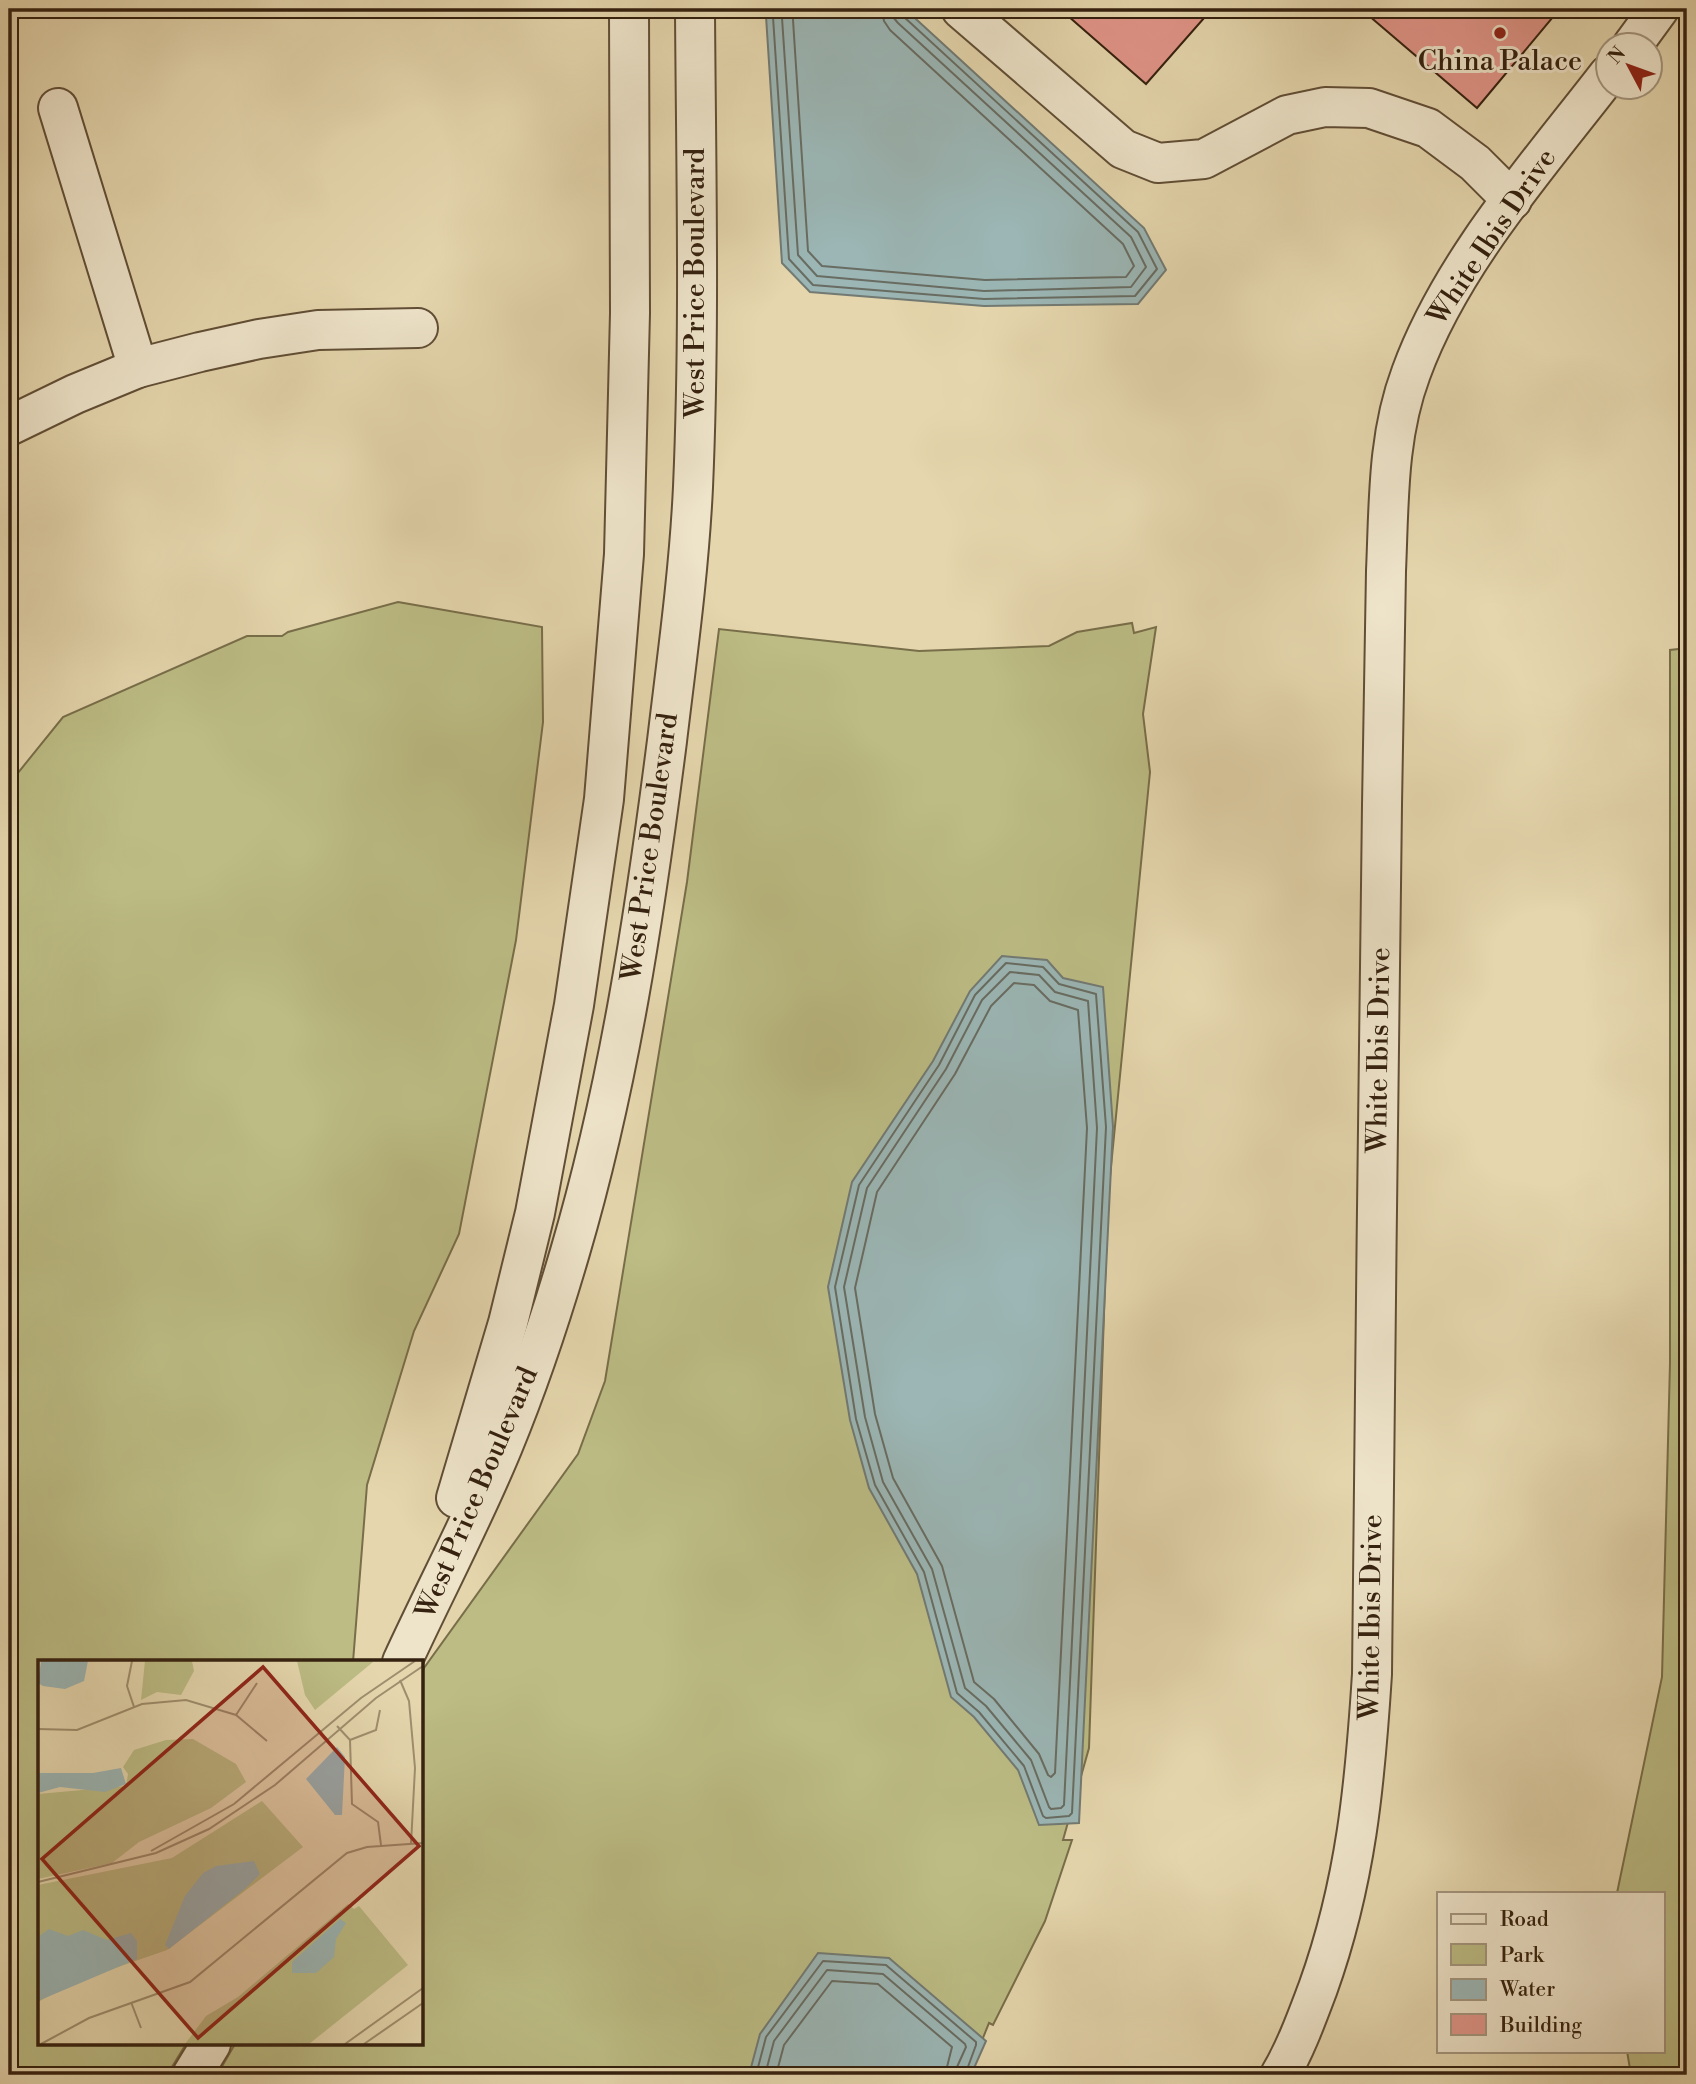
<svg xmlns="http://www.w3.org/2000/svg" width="1696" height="2084" font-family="'Libre Bodoni',serif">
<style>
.green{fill:#bcbc84;stroke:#786e4a;stroke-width:2}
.water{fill:#9bb6b5;stroke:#727a73;stroke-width:2}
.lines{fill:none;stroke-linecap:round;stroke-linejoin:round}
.shore{stroke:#686c62;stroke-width:2}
.building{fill:#e19589;stroke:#35210f;stroke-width:2}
.minor-casing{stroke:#614e36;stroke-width:42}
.minor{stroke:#eee4ca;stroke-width:38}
.poi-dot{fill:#8f2418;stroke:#eee4ca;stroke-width:2.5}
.labels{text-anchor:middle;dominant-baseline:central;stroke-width:6;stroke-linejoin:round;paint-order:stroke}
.poi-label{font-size:28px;fill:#35210f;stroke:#eee4ca}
.street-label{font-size:28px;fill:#35210f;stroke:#eee4ca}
.inset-road{fill:none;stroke:#9f8e6e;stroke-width:2}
.view{fill:#8f2418;fill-opacity:0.15;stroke:#8f2418;stroke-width:3.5}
.inset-edge{fill:none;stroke:#35210f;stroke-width:3.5}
</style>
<rect width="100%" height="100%" fill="#e5d6ad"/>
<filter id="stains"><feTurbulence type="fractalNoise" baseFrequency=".00286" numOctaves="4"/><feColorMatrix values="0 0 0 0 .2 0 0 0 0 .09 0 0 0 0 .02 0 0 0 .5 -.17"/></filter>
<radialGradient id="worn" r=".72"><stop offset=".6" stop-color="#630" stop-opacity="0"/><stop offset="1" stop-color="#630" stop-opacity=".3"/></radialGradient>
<g class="green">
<path d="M398,602L542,627L543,722L516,940L459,1234L414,1331L367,1485L353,1662H40V2044H186L167,2075H9V784L63,717L247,636H282L288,632Z"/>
<path d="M1132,623L1134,633L1156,627L1143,714L1150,772L1108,1197L1089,1748L1063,1840H1072L1045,1921L993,2025L989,2023L968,2075H217L235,2044H422V1674L424,1668L578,1454L605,1381L687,882L719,629L919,651L1049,646L1077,632Z"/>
<path d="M1687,648V2075H1631L1627,2051H1663V1893H1617L1662,1677L1670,1363V650Z"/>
</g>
<g class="water">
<path d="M768,9H905L1144,228L1166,270L1138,304L984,306L810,292L782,263L766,16Z"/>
<path d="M1002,956L1047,960L1063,978L1103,987L1113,1127L1079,1823L1039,1825L1018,1770L974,1717L951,1697L917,1574L869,1488L850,1420L828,1287L852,1182L933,1061L970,991Z"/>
<path d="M818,1953L889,1958L986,2041L971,2075H749L760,2034Z"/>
</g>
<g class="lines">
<g class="shore">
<path d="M774,9L773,17L789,259L813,285L984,299L1135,296L1157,269L1138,232L904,17L901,9"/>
<path d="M783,9L782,18L798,255L817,276L984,291L1131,287L1146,267L1131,237L898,23L893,17L892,9"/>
<path d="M794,9L793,20L808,251L822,266L985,280L1126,277L1134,266L1123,244L890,30L884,21L882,9"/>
<path d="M1006,963L1043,967L1059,984L1096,994L1106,1127L1072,1813L1069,1816L1046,1818L1043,1816L1024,1766L979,1712L957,1693L924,1572L875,1485L856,1419L835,1287L859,1185L939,1065L975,995Z"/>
<path d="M1010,972L1039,975L1055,992L1088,1001L1097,1128L1064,1805L1061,1808L1051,1809L1049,1807L1031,1760L986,1706L965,1688L932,1569L883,1482L865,1417L844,1287L867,1188L946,1069L982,1000Z"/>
<path d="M1014,983L1034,985L1050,1001L1078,1010L1087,1128L1055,1773L1051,1777L1048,1775L1039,1754L994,1699L974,1682L942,1566L893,1478L875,1414L855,1288L877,1192L955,1074L991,1006Z"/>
<path d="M756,2075L766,2037L823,1961L886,1965L976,2042V2045L965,2075"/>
<path d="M765,2075L774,2041L827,1970L883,1974L965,2044L966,2047L957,2067L956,2075"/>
<path d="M776,2075L784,2045L832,1981L878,1984L952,2047L945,2075"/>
</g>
</g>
<g class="building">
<path d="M1060,9H1212L1146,84Z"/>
<path d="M1361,9H1555L1558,11L1477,108Z"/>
</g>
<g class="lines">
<defs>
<g id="minor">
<path d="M961,9L1123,149L1158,163L1204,159L1287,115L1325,107L1369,108L1428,128L1475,163L1512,200"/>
<path d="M1632,46L1659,9"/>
<path d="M58,108L138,368"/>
<path d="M9,426L75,394L138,368L200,352L259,339L318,330L418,328"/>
<path d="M456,1498L508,1323L535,1213L574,1005L604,799L624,554L630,313L629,9"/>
<path d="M402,1662C435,1590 473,1519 503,1446C529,1383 551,1317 570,1252C619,1086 645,913 667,741C677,657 689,572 693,487C700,328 696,168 695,9"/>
<path d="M192,2075L211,2044"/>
<path d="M1280,2075C1296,2048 1307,2017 1318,1988C1356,1882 1365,1784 1372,1674C1375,1384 1378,1095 1382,805C1383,727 1384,649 1386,571C1389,504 1387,437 1411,373C1451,263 1537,167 1608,75"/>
</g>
</defs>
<use href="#minor" class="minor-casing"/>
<use href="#minor" class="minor"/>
</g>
<circle class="poi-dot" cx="1500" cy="33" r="7"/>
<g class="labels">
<g class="poi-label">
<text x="1500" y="61">China Palace</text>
</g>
<g class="street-label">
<text transform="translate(1492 237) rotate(-56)">White Ibis Drive</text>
<text transform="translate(695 283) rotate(-90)">West Price Boulevard</text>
<text transform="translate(650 847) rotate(-82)">West Price Boulevard</text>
<text transform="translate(1379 1050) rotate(-89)">White Ibis Drive</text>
<text transform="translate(477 1493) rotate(-67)">West Price Boulevard</text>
<text transform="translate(1371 1617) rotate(-89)">White Ibis Drive</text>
</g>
</g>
<g transform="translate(38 1660)">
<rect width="385" height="385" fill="#e5d6ad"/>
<path d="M107,1H154L156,11L143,35L119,32L103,40ZM259,1H333L335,2L277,50L267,35ZM155,79L198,104L208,122L173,148L101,182L74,203L0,219V134L88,126L90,114L85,107L96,90L128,80ZM224,141L265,187L129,290L34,323L0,342V225L134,198ZM310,244L316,249L321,246L370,305L271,384H147L168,356L200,337Z" fill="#bcbc84"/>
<path d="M3,1H50L46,21L27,29L5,26L0,23ZM299,87L307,97L304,155H297L268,119ZM83,108L88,124L67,132L22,127L0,133V113H55ZM216,201L222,214L208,228L131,289L127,285L147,236L165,213L178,206ZM302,259L308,263L298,279L296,297L278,313H254V302ZM11,269L30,276L45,270L69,280L93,273L99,281V299L0,341V277Z" fill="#9bb6b5"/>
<path class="inset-road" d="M94,1L89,26L96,47M362,20L371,41L377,108L373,184M198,55L219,23M299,66L312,80L314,144L340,162L343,185M0,69L39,70L104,44L148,40L198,55L229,81M312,80L338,70L342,50M113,191L196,144L323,38L377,1M0,222L118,193L171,169L237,125L338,38L385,6M93,342L103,368M3,384L51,358L152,322L309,193L329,187L385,183M307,384L385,328M326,384L385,343"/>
<path class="view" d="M225,7L381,186L160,378L4,199Z"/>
<rect width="385" height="385" class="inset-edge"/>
</g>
<rect width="1696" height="2084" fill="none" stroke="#e5d6ad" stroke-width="35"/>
<rect x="10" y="10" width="1675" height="2063" fill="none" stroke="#35210f" stroke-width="3.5"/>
<rect x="18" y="18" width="1661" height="2049" fill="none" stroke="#35210f" stroke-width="2"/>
<rect x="1437" y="1892" width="228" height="161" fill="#eee4ca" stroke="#a4967f" stroke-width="2"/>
<rect x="1451" y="1914" width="35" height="10" fill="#eee4ca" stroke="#a4967f" stroke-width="2"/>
<text x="1500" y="1926" font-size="21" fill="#35210f">Road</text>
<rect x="1451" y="1944" width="35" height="21" fill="#bcbc84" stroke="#a4967f" stroke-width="2"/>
<text x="1500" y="1962" font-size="21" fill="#35210f">Park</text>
<rect x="1451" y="1979" width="35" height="21" fill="#9bb6b5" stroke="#a4967f" stroke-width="2"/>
<text x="1500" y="1996" font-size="21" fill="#35210f">Water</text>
<rect x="1451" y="2014" width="35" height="21" fill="#e19589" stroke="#a4967f" stroke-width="2"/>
<text x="1500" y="2032" font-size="21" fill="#35210f">Building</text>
<g transform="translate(1629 66) rotate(311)"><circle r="33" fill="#eee4ca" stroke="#a4967f" stroke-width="2"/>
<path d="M0-5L12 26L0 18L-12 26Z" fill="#8f2418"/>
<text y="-10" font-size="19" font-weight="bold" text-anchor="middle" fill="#35210f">N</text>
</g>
<rect width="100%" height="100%" filter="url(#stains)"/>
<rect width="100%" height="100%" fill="url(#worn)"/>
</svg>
